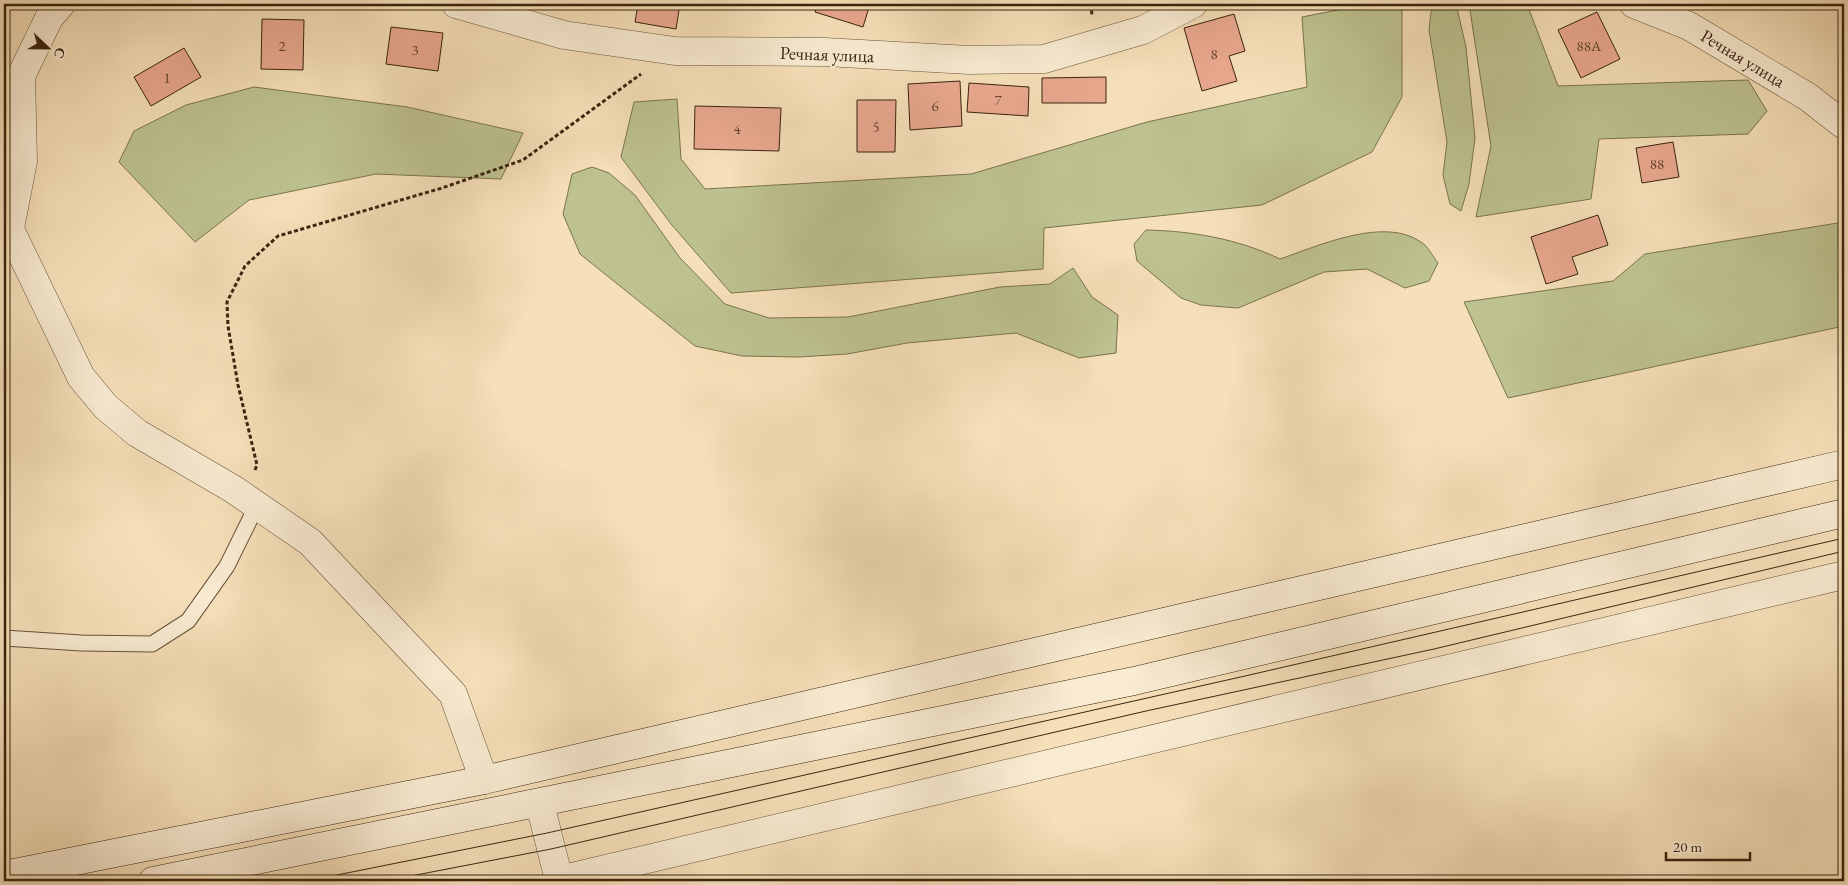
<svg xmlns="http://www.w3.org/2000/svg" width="1848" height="885" font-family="'EB Garamond',serif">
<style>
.green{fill:#bdc28f;stroke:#7b734f}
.building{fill:#e9a88e;stroke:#39240f}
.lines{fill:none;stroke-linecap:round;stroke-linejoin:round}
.service-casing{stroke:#68533a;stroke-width:17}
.minor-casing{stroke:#68533a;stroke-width:29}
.secondary-casing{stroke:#39240f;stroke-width:29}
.path{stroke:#39240f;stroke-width:3;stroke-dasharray:4 2.5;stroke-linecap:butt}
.service{stroke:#f9ebd2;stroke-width:15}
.minor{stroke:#f9ebd2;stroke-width:28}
.secondary{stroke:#f9ebd2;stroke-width:28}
.tram{stroke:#39240f;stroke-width:1}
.labels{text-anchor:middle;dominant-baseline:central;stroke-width:4;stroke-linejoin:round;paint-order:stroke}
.number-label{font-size:15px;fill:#65452f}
.street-label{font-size:18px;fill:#39240f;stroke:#f9ebd2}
</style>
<rect width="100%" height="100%" fill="#f6e0b9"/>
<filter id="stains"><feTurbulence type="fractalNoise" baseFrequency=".004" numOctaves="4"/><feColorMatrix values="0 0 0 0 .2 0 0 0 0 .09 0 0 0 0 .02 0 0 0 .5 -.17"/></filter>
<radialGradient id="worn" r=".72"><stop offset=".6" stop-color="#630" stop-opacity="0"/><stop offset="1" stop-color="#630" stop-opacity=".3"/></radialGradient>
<g class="green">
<path d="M1368,4H1402V97L1372,152L1262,205L1044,228L1043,269L731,293L671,224L621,157L634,102L677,99L681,159L705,189L971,174L1147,122L1307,87L1302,17Z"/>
<path d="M1437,4H1456L1466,47L1475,138L1469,184L1461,211L1450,204L1443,175L1447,142L1429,30L1431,12Z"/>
<path d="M1469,4H1527L1558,86L1748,80L1767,111L1748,134L1599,139L1591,199L1476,217L1491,146Z"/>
<path d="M254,87L407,107L523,133L501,179L376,174L249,200L195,242L119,162L134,131L186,105Z"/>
<path d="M592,167L609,173L635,195L680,258L725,304L769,318L848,317L1000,287L1050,284L1073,268L1092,297L1118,315L1116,353L1079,358L1016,333L907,343L847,354L799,357L742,356L695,346L580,254L563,214L572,174Z"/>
<path d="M1844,222V326L1508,398L1464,302L1613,281L1645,254Z"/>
<path d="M1146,230C1193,231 1238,239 1280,259C1318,246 1384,216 1421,242C1428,246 1433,257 1438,263L1429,281L1405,288L1367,269L1324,272L1238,308L1201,305L1181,298L1137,261L1134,244Z"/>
</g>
<g class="building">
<path d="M638,4H680L676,29L635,22Z"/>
<path d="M818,4H870L863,27L815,12Z"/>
<path d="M1597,12L1620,59L1581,78L1558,30Z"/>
<path d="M1234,14L1245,51L1229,56L1237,81L1202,91L1184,28Z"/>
<path d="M262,19L304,20L303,70L261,69Z"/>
<path d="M391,27L443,33L438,71L386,64Z"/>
<path d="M184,48L201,77L151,106L134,77Z"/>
<path d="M1106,77V103H1042V78Z"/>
<path d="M960,81L962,126L910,130L908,84Z"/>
<path d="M969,83L1029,87L1028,116L967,112Z"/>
<path d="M857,100H896L895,152H857Z"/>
<path d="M695,106L781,108L779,151L694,149Z"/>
<path d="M1673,142L1679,177L1642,183L1636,148Z"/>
<path d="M1598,215L1608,245L1572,257L1578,274L1546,284L1531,237Z"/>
</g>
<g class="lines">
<defs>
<path id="service" d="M4,638L81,643L152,644L188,621L227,566L257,505"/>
<g id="minor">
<path d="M456,4L564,35L675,51L825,52L969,60L1044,59L1143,30L1193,4"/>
<path d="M1634,4L1689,26L1808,97L1844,125"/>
<path d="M4,217L81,377L106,407L137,433L233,489L310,542L453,694L484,780"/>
<path d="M10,228L23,161L21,76L49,18L61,4"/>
<path d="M540,804L559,880L1844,575"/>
</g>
<g id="secondary">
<path d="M4,875L484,780L1844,464"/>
<path d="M153,881L1134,681L1844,513"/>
</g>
</defs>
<use href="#service" class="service-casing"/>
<use href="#minor" class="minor-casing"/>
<use href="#secondary" class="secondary-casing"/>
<g class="path">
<path d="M1091,4L1092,16"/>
<path d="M255,470L257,465L238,385L228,326L227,302L245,266L278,236L442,188L523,160L641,74"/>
</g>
<use href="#service" class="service"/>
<use href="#minor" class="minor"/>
<use href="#secondary" class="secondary"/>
<g class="tram">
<path d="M307,881L547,833L1245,676L1844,538"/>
<path d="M385,881L551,849L1146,711L1434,649L1844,551"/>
</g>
</g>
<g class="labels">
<g class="number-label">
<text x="282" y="45">2</text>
<text x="1589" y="45">88А</text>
<text x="415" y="49">3</text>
<text x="1214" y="53">8</text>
<text x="167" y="77">1</text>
<text x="998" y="99">7</text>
<text x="935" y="105">6</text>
<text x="876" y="126">5</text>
<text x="737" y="128">4</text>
<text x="1657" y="163">88</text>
</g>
<g class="street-label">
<text transform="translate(827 54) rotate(2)">Речная улица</text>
<text transform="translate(1743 58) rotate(31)">Речная улица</text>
</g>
</g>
<rect width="1848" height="885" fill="none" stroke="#f6e0b9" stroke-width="20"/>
<rect x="5" y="5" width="1838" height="875" fill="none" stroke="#39240f" stroke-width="2.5"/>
<rect x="10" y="10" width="1828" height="865" fill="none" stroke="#39240f"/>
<g transform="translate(48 48) rotate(112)" stroke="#f9ebd2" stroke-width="4" paint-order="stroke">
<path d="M0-4L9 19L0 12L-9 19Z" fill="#39240f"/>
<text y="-8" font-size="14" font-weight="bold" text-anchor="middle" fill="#39240f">С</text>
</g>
<path d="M1666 852v8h84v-8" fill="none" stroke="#39240f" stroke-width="2.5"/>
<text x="1673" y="852" font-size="15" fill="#39240f" stroke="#f9ebd2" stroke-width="4" paint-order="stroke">20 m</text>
<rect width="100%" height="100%" filter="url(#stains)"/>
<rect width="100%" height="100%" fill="url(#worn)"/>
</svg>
